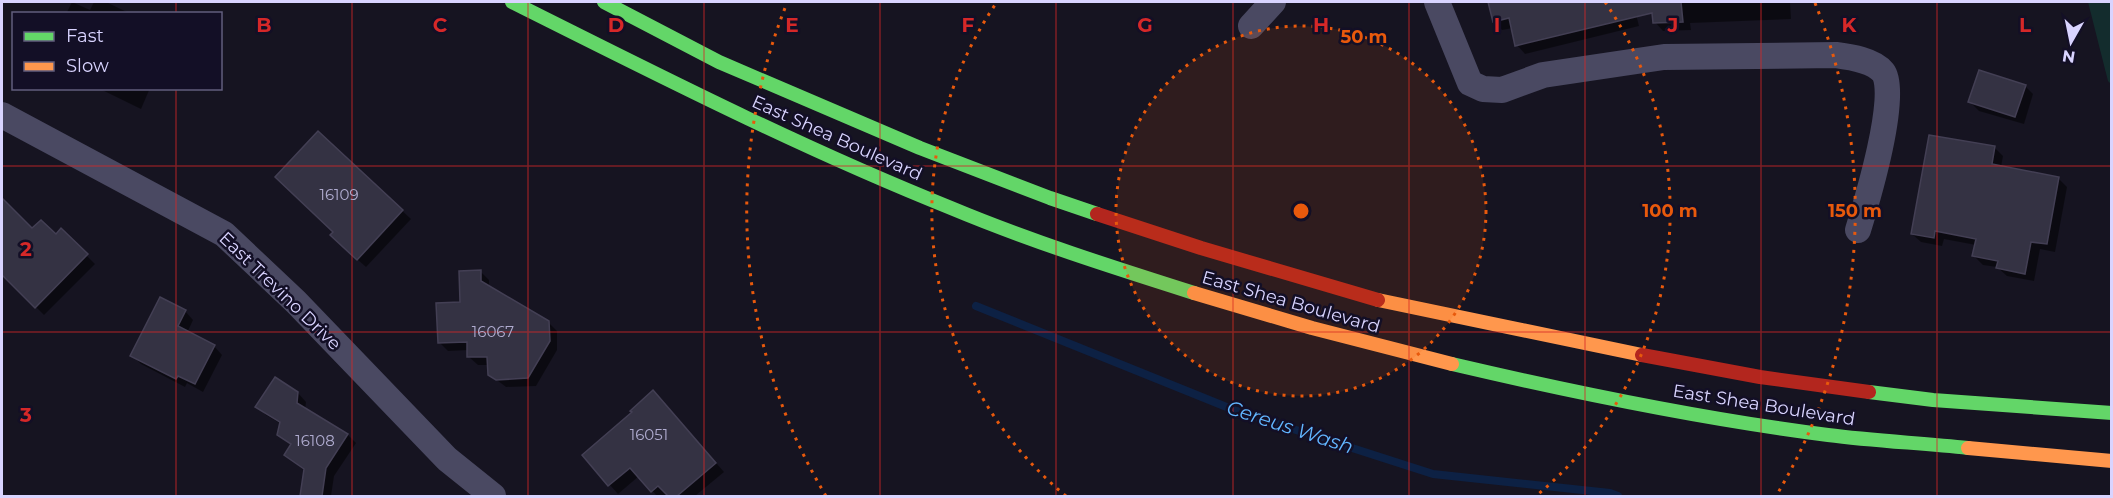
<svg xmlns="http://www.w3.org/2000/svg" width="2113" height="498" font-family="Montserrat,sans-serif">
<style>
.green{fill:#132c2d}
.shadow{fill:#0007}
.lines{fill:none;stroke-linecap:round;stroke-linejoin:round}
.stream{stroke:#0d2144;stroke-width:8}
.building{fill:#343243;stroke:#433f54;stroke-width:1.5}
.street{stroke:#4a4962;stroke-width:26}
.fast{stroke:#63d668;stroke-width:14}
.slow{stroke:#ff974d;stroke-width:14}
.jam{stroke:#b3261e;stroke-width:14}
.grid{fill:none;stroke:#d62828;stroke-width:1.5;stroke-opacity:0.55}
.ring{fill:none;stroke:#e8590c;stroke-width:3;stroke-dasharray:3 6}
.labels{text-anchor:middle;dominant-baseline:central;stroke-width:5;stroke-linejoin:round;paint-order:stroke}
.number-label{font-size:15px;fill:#b0acd0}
.street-label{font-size:18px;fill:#d9d4ff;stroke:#130f26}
.water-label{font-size:20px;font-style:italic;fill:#62b6ff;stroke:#130f26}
.grid-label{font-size:20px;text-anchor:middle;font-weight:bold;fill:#d62828;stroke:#130f26;stroke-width:5;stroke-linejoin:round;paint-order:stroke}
.centre{fill:#e8590c;stroke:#130f26;stroke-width:3}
.ring-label{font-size:18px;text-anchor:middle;font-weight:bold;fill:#e8590c;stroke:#130f26;stroke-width:5;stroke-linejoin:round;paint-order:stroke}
</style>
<rect width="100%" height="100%" fill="#161421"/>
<path class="green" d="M2088,2H2111V84L2108,81Z"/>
<g class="shadow">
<path d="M72,2L90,10L94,2H106L131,14H66Z"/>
<path d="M1489,2H1633L1639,26L1525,54L1517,45L1513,28L1502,30L1494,21Z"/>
<path d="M1653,2H1790L1791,19L1690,23L1691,30L1663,31L1655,22Z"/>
<path d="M2025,86L2033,94L2024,124L1979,111L1970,102Z"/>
<path d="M98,88H150L141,109Z"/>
<path d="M318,133L411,219L366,267L340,244L335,232Z"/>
<path d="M1994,147L2003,156L2001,167L2058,178L2067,187L2055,252L2040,249L2034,281L2007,276L1997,267L1983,265L1974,256L1976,245L1944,239L1942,246L1921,242L1912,234Z"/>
<path d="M9,207L32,230L56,236L61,230L95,264L44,315L2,273V235L6,230L2,225V214Z"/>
<path d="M480,271L489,280V287L548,322L557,331V350L536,386L506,387L489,374V365H478L469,357V350L448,351L440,343Z"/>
<path d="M185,311L193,320L187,333L214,346L222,355L203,392L187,383L185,387L141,364L132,355Z"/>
<path d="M298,393L306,402L305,410L348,435L356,443L334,476L331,496H303L301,495L305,471L286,455L292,446L279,435L281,424L266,415L257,406Z"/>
<path d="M662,401L724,472L695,496H670L667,494L664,496H657L639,476L618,494L584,456L634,412Z"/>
</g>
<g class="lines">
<path class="stream" d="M976,306L1234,410L1433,474L1610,493L1618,496"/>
</g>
<g class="building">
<path d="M1488,2H1681L1683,22L1653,23L1652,13L1515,46L1509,18L1493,22Z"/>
<path d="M1979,70L2026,85L2015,117L1968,102Z"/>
<path d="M318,131L403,210L357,260L330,235L333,232L275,177Z"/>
<path d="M1929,135L1995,146L1992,164L2059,177L2047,244L2031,242L2025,274L1996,268L1998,261L1972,256L1976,239L1935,231L1934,238L1911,234Z"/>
<path d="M2,198L32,228L41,220L56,234L61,228L88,254L35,308L2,275Z"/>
<path d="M481,270V281L549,321L550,341L528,378L496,380L488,375L487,357H467V342L438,343L436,303L460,302L459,271Z"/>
<path d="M160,297L186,310L178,326L215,345L195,384L178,376L176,379L130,356Z"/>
<path d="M275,377L298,392L297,403L348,434L326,468L322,496H300L304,469L284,455L291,444L277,435L280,422L255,407Z"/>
<path d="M653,390L716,463L677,496H668L658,486L651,492L630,468L608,486L582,455L632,412L630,411Z"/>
</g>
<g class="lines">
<g class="street">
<path d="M1437,2L1470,83L1483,89L1502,90L1543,75L1664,57L1836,55C1851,57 1873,60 1883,72C1900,93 1866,204 1858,230"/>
<path d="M1251,26L1273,2"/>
<path d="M2,115L224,234L296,302L447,459L493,496"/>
</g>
<g class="fast">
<path d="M512,2C656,74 801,148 951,208C1030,241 1112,267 1194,293"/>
<path d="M604,2L719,62L920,148L1050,198L1097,214"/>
<path d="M1452,364C1576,393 1701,419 1828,435C1874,441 1922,443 1968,448"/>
<path d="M1869,392L1933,400L2112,413"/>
</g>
<g class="slow">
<path d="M1194,293L1312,328L1452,364"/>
<path d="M1378,300L1642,355"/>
<path d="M1968,448L2112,461"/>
</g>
<g class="jam">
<path d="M1097,214L1201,248L1378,300"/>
<path d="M1642,355L1760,377L1869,392"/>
</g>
</g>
<path class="grid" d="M176,2V14M352,2V496M528,2V496M704,2V496M880,2V496M1056,2V496M1233,2V496M1409,2V496M1585,2V496M1761,2V496M1937,2V496M176,88V496M2,166H2112M2,332H2112"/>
<circle cx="1301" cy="211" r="185" fill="#e8590c" fill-opacity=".12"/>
<g class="ring">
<circle cx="1301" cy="211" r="185"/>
<path d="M1066 496A369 369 0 0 1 997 2M1605 2A369 369 0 0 1 1536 496"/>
<path d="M826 496A554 554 0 0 1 787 3M1815 3A554 554 0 0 1 1776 496"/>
</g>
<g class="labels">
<g class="number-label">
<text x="339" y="194">16109</text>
<text x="493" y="331">16067</text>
<text x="649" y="434">16051</text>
<text x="315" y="440">16108</text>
</g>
<g class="street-label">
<text transform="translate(837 138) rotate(24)">East Shea Boulevard</text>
<text transform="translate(280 291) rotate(44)">East Trevino Drive</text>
<text transform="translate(1291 302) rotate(16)">East Shea Boulevard</text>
<text transform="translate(1764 405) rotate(9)">East Shea Boulevard</text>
</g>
<g class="water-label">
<text transform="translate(1290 427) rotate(18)">Cereus Wash</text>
</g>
</g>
<g class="grid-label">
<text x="264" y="32">B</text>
<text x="440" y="32">C</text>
<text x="616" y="32">D</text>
<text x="792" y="32">E</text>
<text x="968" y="32">F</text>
<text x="1145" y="32">G</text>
<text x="1321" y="32">H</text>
<text x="1497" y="32">I</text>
<text x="1673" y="32">J</text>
<text x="1849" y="32">K</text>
<text x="2025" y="32">L</text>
<text x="26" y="256">2</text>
<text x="26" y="422">3</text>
</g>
<circle cx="1301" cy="211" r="9" class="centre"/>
<g class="ring-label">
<text x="1364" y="43">50 m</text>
<text x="1670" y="217">100 m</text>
<text x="1855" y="217">150 m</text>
</g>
<rect width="2113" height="498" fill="none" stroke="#d9d4ff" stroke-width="6"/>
<rect x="12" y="12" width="210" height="78" fill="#130f26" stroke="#625e7d" stroke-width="1.5"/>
<rect x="24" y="32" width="30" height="9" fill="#63d668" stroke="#625e7d" stroke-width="1.5"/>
<text x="66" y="42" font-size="18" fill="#d9d4ff">Fast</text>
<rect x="24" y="62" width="30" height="9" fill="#ff974d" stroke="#625e7d" stroke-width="1.5"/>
<text x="66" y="72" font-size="18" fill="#d9d4ff">Slow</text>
<g transform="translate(2071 42) rotate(189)" stroke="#130f26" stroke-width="4.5" paint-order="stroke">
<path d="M0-4.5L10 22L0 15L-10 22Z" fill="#d9d4ff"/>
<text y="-9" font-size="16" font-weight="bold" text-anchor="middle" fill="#d9d4ff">N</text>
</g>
</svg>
